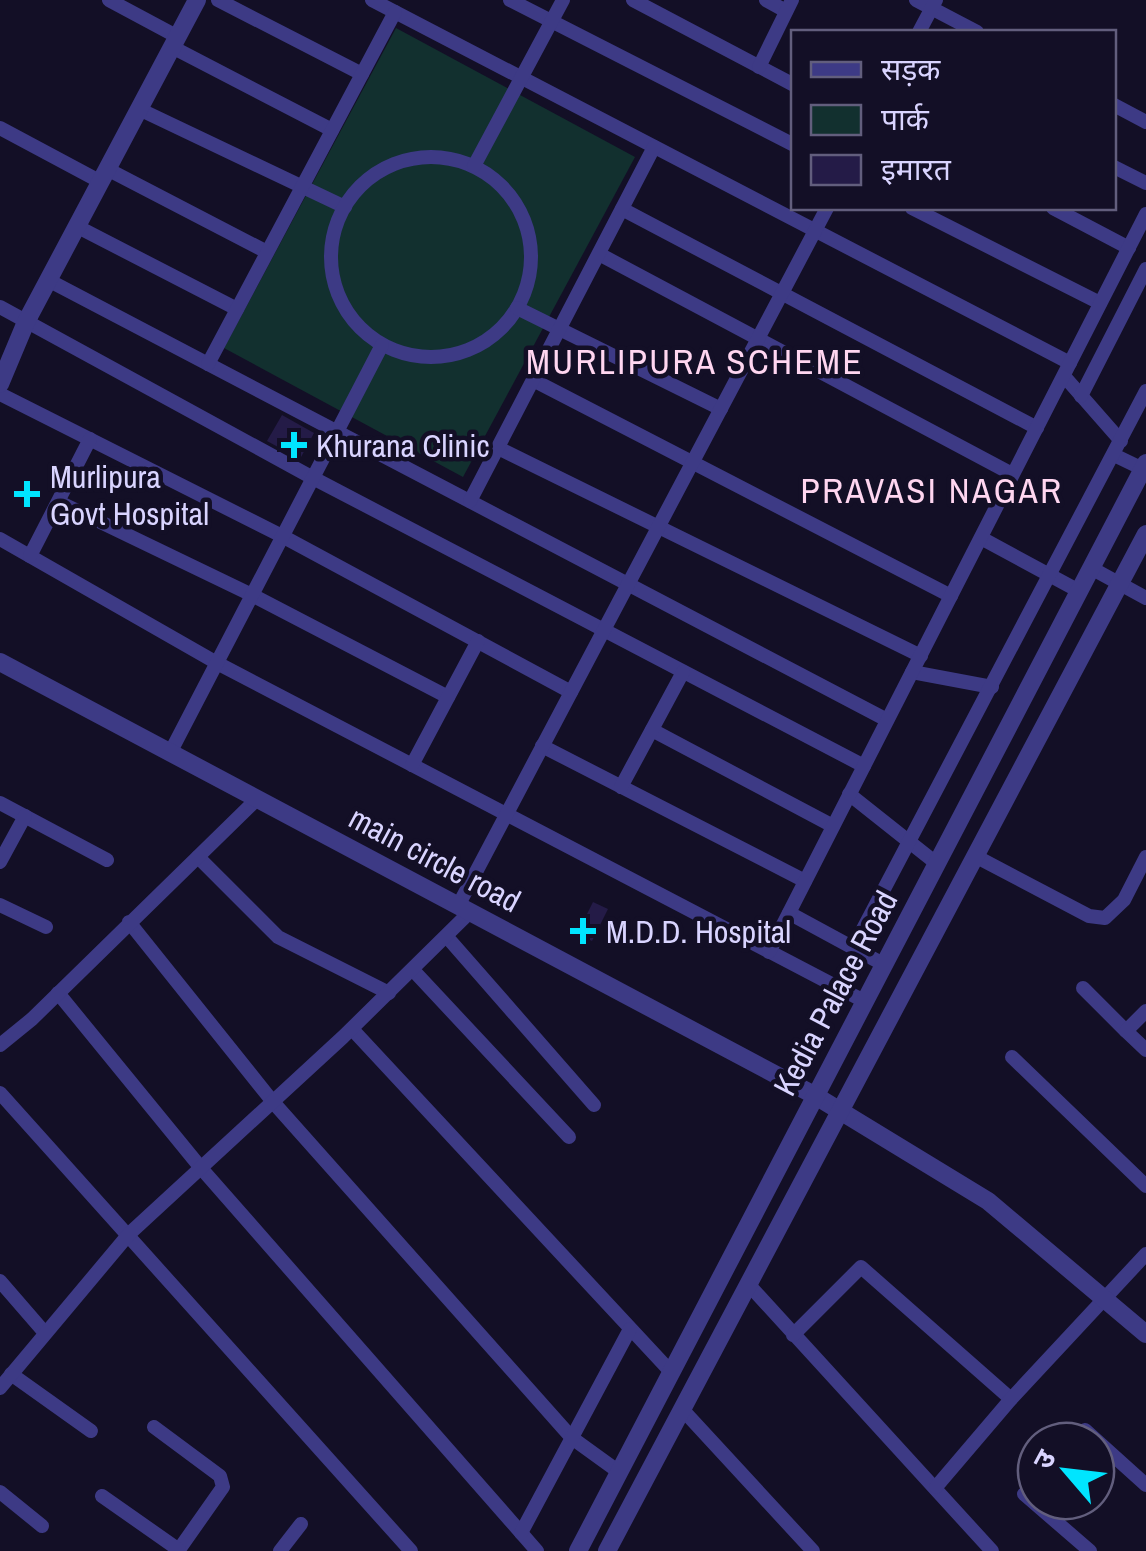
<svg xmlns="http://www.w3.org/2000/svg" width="1146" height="1551" font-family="'Archivo Narrow','Noto Sans Devanagari',sans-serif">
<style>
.green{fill:#12302f}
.building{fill:#241b47}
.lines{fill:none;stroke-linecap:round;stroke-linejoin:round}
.minor{stroke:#3d3a85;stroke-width:14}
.tertiary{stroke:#3d3a85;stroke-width:18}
.poi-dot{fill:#00e5ff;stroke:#130f26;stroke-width:4}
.labels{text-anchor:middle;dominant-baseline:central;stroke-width:9;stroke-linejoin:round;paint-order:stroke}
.poi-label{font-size:32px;fill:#d9d4ff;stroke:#130f26;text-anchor:start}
.street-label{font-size:32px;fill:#d9d4ff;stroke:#130f26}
.neighbourhood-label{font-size:35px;letter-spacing:2.5px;fill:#ffd6f0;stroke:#130f26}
</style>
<rect width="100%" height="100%" fill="#130f26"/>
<path class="green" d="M396,28L635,157L463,477L224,348Z"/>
<g class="building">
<path d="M282,415L314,433L300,459L267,441Z"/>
<path d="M593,902L608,909L592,941L577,934Z"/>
</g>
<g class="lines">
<g class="minor">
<path d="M109,0L178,37"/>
<path d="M218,0L362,74"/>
<path d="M372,0L1070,363"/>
<path d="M510,0L794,145"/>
<path d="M633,0L794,85"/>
<path d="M766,0L786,11"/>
<path d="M916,0L977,32"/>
<path d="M919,32L936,0"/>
<path d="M172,47L332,130"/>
<path d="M759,67L792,0"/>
<path d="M1114,105L1146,122"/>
<path d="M141,110L345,207"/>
<path d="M0,128L101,182"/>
<circle cx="431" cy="257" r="100"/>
<path d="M474,166L563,0"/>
<path d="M1114,167L1146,183"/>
<path d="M109,170L267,252"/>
<path d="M912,208L1100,303"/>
<path d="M1053,208L1129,248"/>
<path d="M622,209L1037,428"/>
<path d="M78,227L237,309"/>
<path d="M599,254L1012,474"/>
<path d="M48,280L887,720"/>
<path d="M0,307L313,478L864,766"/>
<path d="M517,308L721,409"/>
<path d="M208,364L395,12"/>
<path d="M1064,376L1121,441"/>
<path d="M533,380L951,596"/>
<path d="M0,394L282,536L571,692"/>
<path d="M1081,396L1146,269"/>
<path d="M498,448L921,656"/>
<path d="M1114,455L1143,469"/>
<path d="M470,501L654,147"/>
<path d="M61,503L252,595L448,697"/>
<path d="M981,538L1079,591"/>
<path d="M0,539L217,663L864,1001"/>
<path d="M30,556L90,439"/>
<path d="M1091,568L1146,598"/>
<path d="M912,672L992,687"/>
<path d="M652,730L833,826"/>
<path d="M542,746L805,881"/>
<path d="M170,753L382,345"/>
<path d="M412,765L478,641"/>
<path d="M621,787L683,672"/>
<path d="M849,794L936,863"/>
<path d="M0,803L107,860"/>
<path d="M975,856L1089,916L1105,918L1124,900L1146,857"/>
<path d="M198,857L278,937L389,993"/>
<path d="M0,862L25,816"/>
<path d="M0,905L46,927"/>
<path d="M458,906L827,208"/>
<path d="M789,913L883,964"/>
<path d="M129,922L273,1102L572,1438L619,1472"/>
<path d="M447,937L594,1105"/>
<path d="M853,948L1146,391"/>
<path d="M769,952L1146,214"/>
<path d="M413,970L569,1137"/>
<path d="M1083,988L1126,1031"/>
<path d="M58,993L201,1168L537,1551"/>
<path d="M1146,1011L1126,1031L1146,1050"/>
<path d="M352,1029L671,1372"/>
<path d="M0,1045L32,1019L257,799"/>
<path d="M1012,1057L1146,1186"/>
<path d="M0,1093L411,1551"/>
<path d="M0,1281L45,1333"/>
<path d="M749,1285L992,1551"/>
<path d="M793,1335L861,1267L1011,1399"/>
<path d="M11,1374L91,1431"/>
<path d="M0,1388L129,1234L343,1037L470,912"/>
<path d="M682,1409L813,1551"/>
<path d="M154,1427L220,1476L223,1487L178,1551"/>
<path d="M1085,1430L1146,1485"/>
<path d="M936,1487L1011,1399L1146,1254"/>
<path d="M0,1492L42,1526"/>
<path d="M1024,1494L1090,1551"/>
<path d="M102,1496L179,1550"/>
<path d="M521,1533L630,1329"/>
<path d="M280,1551L301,1524"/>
</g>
<g class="tertiary">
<path d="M0,384L26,322L197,0"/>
<path d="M0,662L814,1095L988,1201L1146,1334"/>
<path d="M578,1551L1146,463"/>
<path d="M607,1551L1146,534"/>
</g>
</g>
<g class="poi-dot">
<path d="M289 430h10v10h10v10h-10v10h-10v-10h-10v-10h10z"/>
<path d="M22 479h10v10h10v10h-10v10h-10v-10h-10v-10h10z"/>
<path d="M578 916h10v10h10v10h-10v10h-10v-10h-10v-10h10z"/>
</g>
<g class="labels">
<g class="poi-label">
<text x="316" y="445">Khurana Clinic</text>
<text x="50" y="476">Murlipura<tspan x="50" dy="37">Govt Hospital</tspan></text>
<text x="606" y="931">M.D.D. Hospital</text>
</g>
<g class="street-label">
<text transform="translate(435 859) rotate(28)">main circle road</text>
<text transform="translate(835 993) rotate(-62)">Kedia Palace Road</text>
</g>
<g class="neighbourhood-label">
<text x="695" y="361">MURLIPURA SCHEME</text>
<text x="932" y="490">PRAVASI NAGAR</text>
</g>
</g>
<rect x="791" y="30" width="325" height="180" fill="#130f26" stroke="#625e7d" stroke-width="2.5"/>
<rect x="811" y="62" width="50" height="15" fill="#3d3a85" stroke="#625e7d" stroke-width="2.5"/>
<text x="881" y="80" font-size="30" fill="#d9d4ff">सड़क</text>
<rect x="811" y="105" width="50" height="30" fill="#12302f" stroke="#625e7d" stroke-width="2.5"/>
<text x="881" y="130" font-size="30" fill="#d9d4ff">पार्क</text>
<rect x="811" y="155" width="50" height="30" fill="#241b47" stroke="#625e7d" stroke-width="2.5"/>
<text x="881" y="180" font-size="30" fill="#d9d4ff">इमारत</text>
<g transform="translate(1066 1471) rotate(298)"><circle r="48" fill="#130f26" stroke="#625e7d" stroke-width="2.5"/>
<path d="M0-8L18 38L0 25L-18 38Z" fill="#00e5ff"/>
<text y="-15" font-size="28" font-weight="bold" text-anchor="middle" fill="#d9d4ff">उ</text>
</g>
</svg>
